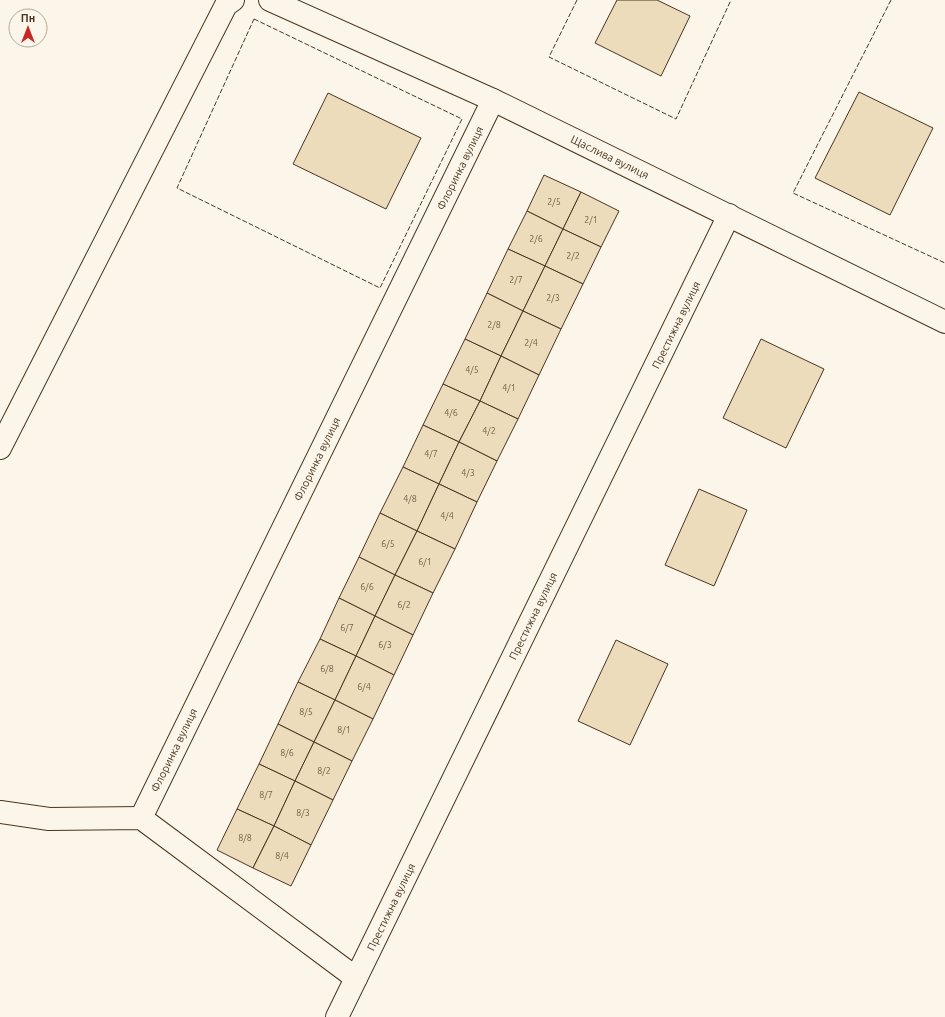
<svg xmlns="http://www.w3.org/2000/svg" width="945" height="1017" font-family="Ubuntu,sans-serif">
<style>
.building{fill:#ecdcbc;stroke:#4a3520}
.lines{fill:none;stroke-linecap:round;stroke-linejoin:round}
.minor-casing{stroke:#4a3520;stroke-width:24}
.minor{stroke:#fbf6e9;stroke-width:22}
.fence{stroke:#4a3520;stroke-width:1;stroke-dasharray:5 2;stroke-linecap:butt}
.labels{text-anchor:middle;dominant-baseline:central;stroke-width:3;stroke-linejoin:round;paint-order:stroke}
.number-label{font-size:9px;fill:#725f47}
.street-label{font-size:11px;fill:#4a3520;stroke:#fbf6e9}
</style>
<rect width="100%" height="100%" fill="#fbf6e9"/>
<g class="building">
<path d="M617,0H657L690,16L661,76L595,43Z"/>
<path d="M859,92L933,128L890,215L815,178Z"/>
<path d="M328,93L421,138L386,209L293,164Z"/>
<path d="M544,175L581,192L563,229L527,211Z"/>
<path d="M581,192L619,211L601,247L563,229Z"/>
<path d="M527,211L563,229L545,266L508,249Z"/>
<path d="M563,229L601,247L583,284L545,266Z"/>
<path d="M508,249L545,266L523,311L487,293Z"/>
<path d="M545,266L583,284L561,329L523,311Z"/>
<path d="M487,293L523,311L501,356L465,339Z"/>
<path d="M523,311L561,329L539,375L501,356Z"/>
<path d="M465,339L501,356L480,401L443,384Z"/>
<path d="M761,339L824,369L786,448L723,418Z"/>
<path d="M501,356L539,375L518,419L480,401Z"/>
<path d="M443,384L480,401L459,442L423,425Z"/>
<path d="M480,401L518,419L497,461L459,442Z"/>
<path d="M423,425L459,442L439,484L403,467Z"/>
<path d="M459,442L497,461L477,502L439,484Z"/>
<path d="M403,467L439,484L417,531L380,513Z"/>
<path d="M439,484L477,502L455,549L417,531Z"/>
<path d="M699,489L747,510L714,586L665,565Z"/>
<path d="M380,513L417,531L395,575L359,557Z"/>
<path d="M417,531L455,549L433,593L395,575Z"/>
<path d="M359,557L395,575L375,616L339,598Z"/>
<path d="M395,575L433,593L413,635L375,616Z"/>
<path d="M339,598L375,616L356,656L320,639Z"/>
<path d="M375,616L413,635L394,675L356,656Z"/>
<path d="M320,639L356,656L335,700L298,682Z"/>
<path d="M616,640L668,664L630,745L578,721Z"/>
<path d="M356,656L394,675L373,719L335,700Z"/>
<path d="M298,682L335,700L314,742L278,724Z"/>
<path d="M335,700L373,719L352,761L314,742Z"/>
<path d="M278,724L314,742L295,781L259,764Z"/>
<path d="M314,742L352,761L333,800L295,781Z"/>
<path d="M259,764L295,781L274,826L237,809Z"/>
<path d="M295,781L333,800L311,845L274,826Z"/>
<path d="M237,809L274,826L253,868L217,850Z"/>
<path d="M274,826L311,845L291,886L253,868Z"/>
</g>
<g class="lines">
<defs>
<g id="minor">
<path d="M270,0L493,100L945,322"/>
<path d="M0,448L226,5L233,0"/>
<path d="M0,812L49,819L141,818L356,978"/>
<path d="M141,818L493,100"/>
<path d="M337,1017L729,215"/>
</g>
</defs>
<use href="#minor" class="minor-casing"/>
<use href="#minor" class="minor"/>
<g class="fence">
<path d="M577,0L549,57L676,119L731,0"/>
<path d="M891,0L793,193L945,263"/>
<path d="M254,19L462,119L380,288L177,188Z"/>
</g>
</g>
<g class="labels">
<g class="number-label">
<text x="554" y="202">2/5</text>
<text x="591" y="220">2/1</text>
<text x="536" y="239">2/6</text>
<text x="573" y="256">2/2</text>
<text x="516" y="280">2/7</text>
<text x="553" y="298">2/3</text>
<text x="494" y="325">2/8</text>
<text x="531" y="343">2/4</text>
<text x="472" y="370">4/5</text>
<text x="509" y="388">4/1</text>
<text x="451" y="413">4/6</text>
<text x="489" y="431">4/2</text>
<text x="431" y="454">4/7</text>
<text x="468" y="473">4/3</text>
<text x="410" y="499">4/8</text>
<text x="447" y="516">4/4</text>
<text x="388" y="544">6/5</text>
<text x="425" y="562">6/1</text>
<text x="367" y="587">6/6</text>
<text x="404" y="605">6/2</text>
<text x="347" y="628">6/7</text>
<text x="385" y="645">6/3</text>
<text x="327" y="669">6/8</text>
<text x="364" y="687">6/4</text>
<text x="306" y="712">8/5</text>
<text x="344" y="730">8/1</text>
<text x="287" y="753">8/6</text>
<text x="324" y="771">8/2</text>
<text x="266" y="795">8/7</text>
<text x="303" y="813">8/3</text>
<text x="245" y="838">8/8</text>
<text x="282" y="856">8/4</text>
</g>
<g class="street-label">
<text transform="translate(610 157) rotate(26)">Щаслива вулиця</text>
<text transform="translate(460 168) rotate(-64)">Флоринка вулиця</text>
<text transform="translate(676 325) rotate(-64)">Престижна вулиця</text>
<text transform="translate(317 459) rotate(-64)">Флоринка вулиця</text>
<text transform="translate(533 616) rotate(-64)">Престижна вулиця</text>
<text transform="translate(174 750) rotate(-64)">Флоринка вулиця</text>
<text transform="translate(391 907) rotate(-64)">Престижна вулиця</text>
</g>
</g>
<g transform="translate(28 28)"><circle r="19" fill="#fbf6e9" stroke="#b4a999"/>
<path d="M0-3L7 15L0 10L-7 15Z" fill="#c62828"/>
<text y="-6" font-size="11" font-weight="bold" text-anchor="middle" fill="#4a3520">Пн</text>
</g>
</svg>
